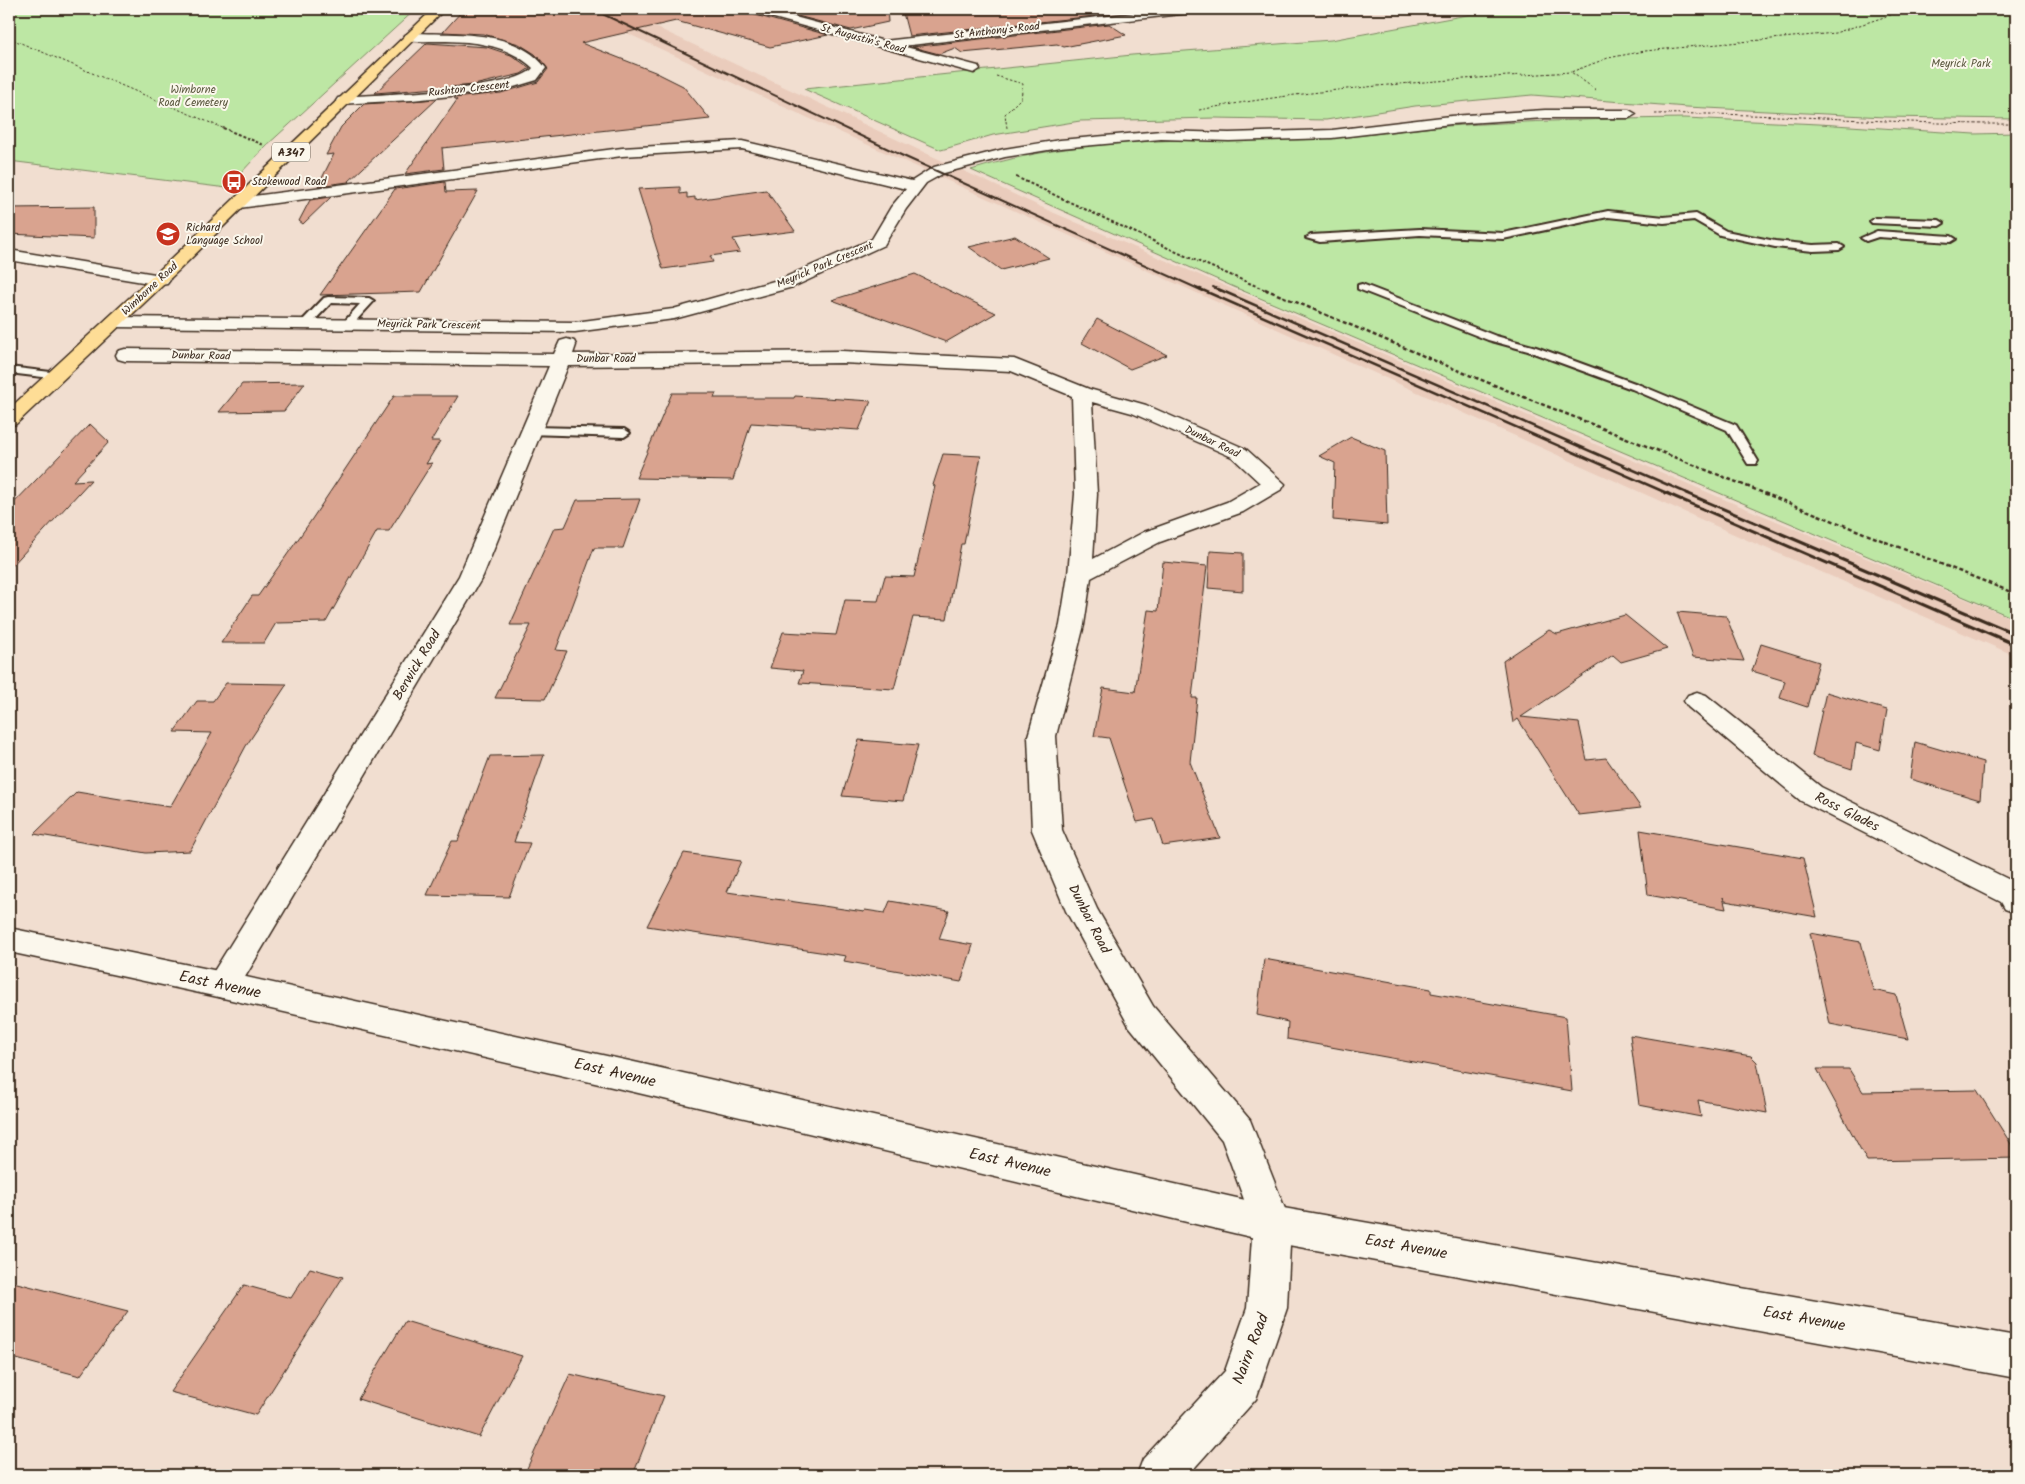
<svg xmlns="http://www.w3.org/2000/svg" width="2025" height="1484" font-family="Kalam,sans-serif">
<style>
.built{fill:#eaccbc}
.green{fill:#bde7a4;stroke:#7c8861}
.building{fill:#d9a38f;stroke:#3b2a1e}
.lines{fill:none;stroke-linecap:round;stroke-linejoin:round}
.lane-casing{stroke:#3b2a1e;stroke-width:4}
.street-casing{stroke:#3b2a1e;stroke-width:3}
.secondary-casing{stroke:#3b2a1e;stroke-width:3}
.primary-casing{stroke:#3b2a1e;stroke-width:3}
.path-far2{stroke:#3b2a1e;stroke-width:1;stroke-dasharray:2.5 2;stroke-linecap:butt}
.path-far1{stroke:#3b2a1e;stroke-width:2;stroke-dasharray:3 2;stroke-linecap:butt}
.path{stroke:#3b2a1e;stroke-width:2.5;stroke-dasharray:4 2.5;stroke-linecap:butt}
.lane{fill:#fbf7ec;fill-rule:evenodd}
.street{fill:#fbf7ec;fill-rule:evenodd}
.secondary{fill:#fbf7ec;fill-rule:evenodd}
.primary{fill:#fedd96;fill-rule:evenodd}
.rail-far2{stroke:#3b2a1e;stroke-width:2}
.rail-far1{stroke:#3b2a1e;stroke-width:2.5}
.rail{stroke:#3b2a1e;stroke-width:3}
.labels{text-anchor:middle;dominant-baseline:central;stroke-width:4;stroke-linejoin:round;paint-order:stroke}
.far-street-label{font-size:11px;fill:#3b2a1e;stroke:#fbf7ec}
.far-park-label{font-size:11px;fill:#5c5940;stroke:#fbf7ec}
.far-poi-label{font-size:11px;fill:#3b2a1e;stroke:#fbf7ec;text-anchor:start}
.shield{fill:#fbf7ec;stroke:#75685c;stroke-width:1}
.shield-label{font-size:12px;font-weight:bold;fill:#3b2a1e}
.street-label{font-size:14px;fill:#3b2a1e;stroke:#fbf7ec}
.near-street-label{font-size:16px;fill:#3b2a1e;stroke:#fbf7ec}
</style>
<rect width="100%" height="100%" fill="#f1ded0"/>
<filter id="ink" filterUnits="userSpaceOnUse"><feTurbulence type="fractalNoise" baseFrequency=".02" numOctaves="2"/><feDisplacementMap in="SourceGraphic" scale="10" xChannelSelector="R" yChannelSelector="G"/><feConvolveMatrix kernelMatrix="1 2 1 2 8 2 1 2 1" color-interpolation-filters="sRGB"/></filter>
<g filter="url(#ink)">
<path class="built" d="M580,9H617L1052,212L1728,501L2016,620V656L1747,540L1379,375L784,107L631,35Z"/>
<g class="green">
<path d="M9,9H416L266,146L227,188L9,161Z"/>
<path d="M1500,9H2016V119L1885,117L1687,107L1532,95L1415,106L1326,120L1215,118L1080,121L993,135L941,150L804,89L1132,55L1331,40Z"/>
<path d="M1685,118L1819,124L1974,134L2016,133V619L1234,287L971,170C1084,134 1202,141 1319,138C1362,137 1405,129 1447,126C1526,121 1605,119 1685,118Z"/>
</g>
<g class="building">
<path d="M468,9H745L748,13L828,35L770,47L676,21L581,43L655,72L683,86L710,119L442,148L444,169L405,174L457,100L454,98L501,93L538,82L548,69L535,54L519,44L483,34L443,32L462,11Z"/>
<path d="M771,9H887L888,22L851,30Z"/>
<path d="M902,9H1083L1095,16L909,36Z"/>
<path d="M1109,24L1126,35L1064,47L1057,44L962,53L955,48L939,54L912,47Z"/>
<path d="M427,43L487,47L511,55L530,68L521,74L474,85L375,93Z"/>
<path d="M437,99L348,182L318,186L334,154L326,155L341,127L364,104Z"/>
<path d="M445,182L446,192L478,191L421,292L320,295L395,189Z"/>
<path d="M680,187V194L687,193V198L695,197V200L766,190L795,231L733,239L740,252L710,256L713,262L663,269L638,189Z"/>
<path d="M331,197L303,224L299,221L310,200Z"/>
<path d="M94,207V238L9,234V208Z"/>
<path d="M1015,236L1049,258L1001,270L969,247Z"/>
<path d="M915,274L996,313L946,342L832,300Z"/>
<path d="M1097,319L1167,355L1130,369L1082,343Z"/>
<path d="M305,383L284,411L219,412L242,384Z"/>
<path d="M672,393H716L714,398H794L795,396L871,401L859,430L751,423L733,480L636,478Z"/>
<path d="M394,396H458L431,441H440L426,464L432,463L389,531H377L326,622L276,623L264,643H221L252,596H258L308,525Z"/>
<path d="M90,424L109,442L73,481L91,480L9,569V508Z"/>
<path d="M1351,437L1385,451L1387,525L1333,520L1335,463L1319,456Z"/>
<path d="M943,454L981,456L964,544H961L947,619L913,617L894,689L799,683L803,671L770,668L783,632L836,635L845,600L878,601L885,576L914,577L935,486L933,485Z"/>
<path d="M640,499L623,548H594L556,650L567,651L545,699L495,698L531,625H510L554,528L565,527L577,500Z"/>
<path d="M1210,551L1243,553V591L1208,588Z"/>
<path d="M1163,562L1207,566L1192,698H1197L1190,762L1220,838L1163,846L1154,819L1137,822L1109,738L1094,736L1103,688L1135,692L1148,610L1158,611Z"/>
<path d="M1677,612L1726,616L1744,661L1693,657Z"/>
<path d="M1625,615L1667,649L1621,662L1613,655L1521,717L1579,723L1587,760L1606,758L1641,808L1579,815L1518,719L1513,723L1503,661L1549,630L1557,634Z"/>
<path d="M1761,644L1819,662L1807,707L1780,698L1785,681L1752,671Z"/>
<path d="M226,683L287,684L246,746L190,851L146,853L34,834L77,792L170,807L212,733L174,732L197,701H213Z"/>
<path d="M1826,692L1887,710L1880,750L1856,743L1852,769L1812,756Z"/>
<path d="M859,740L918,745L903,801L842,796Z"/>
<path d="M1915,742L1983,762L1980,800L1910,779Z"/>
<path d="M544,755L514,842L530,843L509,897L427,895L452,841H458L490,756Z"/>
<path d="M1640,830L1803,858L1817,917L1725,901L1723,897L1726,909L1648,895Z"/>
<path d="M684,853L741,861L727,892L864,912L865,910L885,913L890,901L949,911L939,939L973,945L961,982L844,961L846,956L647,926Z"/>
<path d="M1810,933L1861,942L1873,990L1896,995L1908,1039L1830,1024Z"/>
<path d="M1264,959L1431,989V993L1566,1017L1572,1091L1287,1039L1288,1022L1257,1015Z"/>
<path d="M1630,1035L1751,1056L1757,1062L1767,1113L1698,1100L1701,1117L1639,1105Z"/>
<path d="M1817,1069H1849L1863,1092L1977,1090L2016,1152V1158L1867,1161Z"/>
<path d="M310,1268L343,1277L256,1415L170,1392L244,1285L291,1298Z"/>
<path d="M9,1281L128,1311L80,1376L9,1357Z"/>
<path d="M405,1321L522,1356L479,1437L358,1399Z"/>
<path d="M570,1374L664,1396L633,1475H524Z"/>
</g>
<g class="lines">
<defs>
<g id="lane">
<path d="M1608,211L1664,217L1696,214L1726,231L1775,241L1813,245L1839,244L1844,247L1839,250L1813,251L1775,247L1720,235L1694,220L1664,223L1608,217L1503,239L1420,235L1320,242L1306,238L1311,235L1420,229L1503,233Z"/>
<path d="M1875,218L1939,220L1944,223L1939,226L1872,223L1870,221Z"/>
<path d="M1877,231L1951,236L1956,239L1951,242L1878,237L1866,241L1861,238Z"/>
<path d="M1362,284L1496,336L1536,347L1640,385L1736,425L1758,461L1756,464H1748L1727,430L1632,389L1528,351L1488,340L1358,289V285Z"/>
<path d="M328,297L369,298L374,301L352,325L348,326L343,323L360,304L331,303L310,325H302V321L324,298Z"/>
<path d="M9,367L59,373L65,376L59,379L9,373Z"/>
<path d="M532,427L624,429L630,433L624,437L528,434L526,431Z"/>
</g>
<g id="street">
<path d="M747,9H765L884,41L1170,9H1204L1198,12L902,46L978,66L980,69L974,73L749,11Z"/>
<path d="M409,33C453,35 516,28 546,68L537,80L500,91L412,100L338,104L336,101L338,98L343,97C376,94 516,91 533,68C506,43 471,41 436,41C426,41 415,42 405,39V35Z"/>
<path d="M1545,110H1629L1636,114L1629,118H1545L1451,124L1332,138L1229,141L1161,139L1060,148L1005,157L944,173L926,183L906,209L884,245L793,287L674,319L575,332L114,327L108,326L105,322L108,318L114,317L575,322L673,309L781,279L872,239L891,207L906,189L742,149L622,156L239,208L234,206L231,203L239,198L622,148L742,141L912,181L934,167L1004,149L1060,140L1161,131L1229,133L1332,130L1451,116Z"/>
<path d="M9,250L161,275L167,276L170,280L167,284L161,285L9,260Z"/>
<path d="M567,339L574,341L576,345L573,354L842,351L1014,359L1089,389L1146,405L1246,449L1285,484L1282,489L1243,512L1160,542L1091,578L1084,625L1056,736L1062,830L1097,909L1153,1006L1250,1120L1291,1224L1287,1308L1256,1399L1188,1475H1137L1143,1459L1225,1371L1247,1308L1253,1224L1222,1140L1129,1026L1066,911L1032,830L1028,736L1060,625L1068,575L1075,494L1072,396L1011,371L842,363L568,366L483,576L235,994L223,998L211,994L207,985L211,976L459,576L549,366L125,361L118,359L116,355L118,351L125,349L554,354L560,341ZM1092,402L1132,413L1232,457L1260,483L1227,502L1144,532L1093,559L1097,494Z"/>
<path d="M1697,692L1706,695L1821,787L2016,883V913L2005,909L2001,902L1801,801L1688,707L1684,701L1688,695Z"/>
</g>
<path id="secondary" d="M9,928L223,972L634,1062L1272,1206L2016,1336V1378L1272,1242L634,1092L223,998L9,952Z"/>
<path id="primary" d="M433,9H445L178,271L16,424L9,426V409L166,264Z"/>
</defs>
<use href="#lane" class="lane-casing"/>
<use href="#street" class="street-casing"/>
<use href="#secondary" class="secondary-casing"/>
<use href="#primary" class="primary-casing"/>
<g class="path-far2">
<path d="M9,38L225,129"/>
<path d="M996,76L1023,84L1021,98L1005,114L1007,128"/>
<path d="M1596,90L1571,72L1608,58L1645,51L1835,33L1909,9"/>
<path d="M1199,110C1322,87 1446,80 1571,72"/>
<path d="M1655,114C1776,112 1896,125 2016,124"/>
</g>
<g class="path-far1">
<path d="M223,128L264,145"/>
<path d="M1016,177L1183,255L1268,291"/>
</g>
<path class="path" d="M1265,289L1464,373L2016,594"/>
<use href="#lane" class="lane"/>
<use href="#street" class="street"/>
<use href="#secondary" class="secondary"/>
<use href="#primary" class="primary"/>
<g class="rail-far2">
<path d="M592,9L901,155L1203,291"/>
<path d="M1213,287L1221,291"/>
</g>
<g class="rail-far1">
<path d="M1200,289L1669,494"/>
<path d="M1218,289L1689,494"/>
</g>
<g class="rail">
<path d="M1666,493L2016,645"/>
<path d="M1686,493L2016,634"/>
</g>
</g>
</g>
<defs>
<symbol id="bus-disc" viewBox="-11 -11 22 22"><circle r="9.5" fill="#c8321e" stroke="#fbf7ec"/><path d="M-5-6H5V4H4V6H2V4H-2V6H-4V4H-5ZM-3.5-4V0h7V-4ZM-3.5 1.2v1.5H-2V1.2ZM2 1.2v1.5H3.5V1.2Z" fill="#fff"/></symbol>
<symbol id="school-disc" viewBox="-11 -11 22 22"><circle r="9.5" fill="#c8321e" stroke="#fbf7ec"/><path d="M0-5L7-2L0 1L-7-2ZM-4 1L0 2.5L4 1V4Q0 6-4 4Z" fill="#fff"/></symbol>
</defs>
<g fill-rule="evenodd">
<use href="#bus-disc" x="220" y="168" width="28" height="28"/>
<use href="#school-disc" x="154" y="220" width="28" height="28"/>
</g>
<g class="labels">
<g class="far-street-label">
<text transform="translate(997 31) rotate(-6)">St Anthony's Road</text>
<text transform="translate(863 39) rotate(15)">St Augustin's Road</text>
<text transform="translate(469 89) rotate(-6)">Rushton Crescent</text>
<text transform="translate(825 265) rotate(-23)">Meyrick Park Crescent</text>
<text transform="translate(150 289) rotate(-43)">Wimborne Road</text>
<text transform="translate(429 325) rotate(1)">Meyrick Park Crescent</text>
<text transform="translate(201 356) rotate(1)">Dunbar Road</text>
<text x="606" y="359">Dunbar Road</text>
<text transform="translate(1212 442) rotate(26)">Dunbar Road</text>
</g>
<g class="far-park-label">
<text x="1961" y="64">Meyrick Park</text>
<text x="193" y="90">Wimborne<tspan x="193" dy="13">Road Cemetery</tspan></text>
</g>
<g class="far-poi-label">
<text x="252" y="182">Stokewood Road</text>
<text x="186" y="228">Richard<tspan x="186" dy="13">Language School</tspan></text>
</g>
<rect class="shield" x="272" y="142.5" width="38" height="19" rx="4"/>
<g class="shield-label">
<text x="291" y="152">A347</text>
</g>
<g class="street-label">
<text transform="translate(417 665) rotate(-59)">Berwick Road</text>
<text transform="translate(1847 812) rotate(27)">Ross Glades</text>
<text transform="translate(1089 919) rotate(63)">Dunbar Road</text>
</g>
<g class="near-street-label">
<text transform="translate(220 985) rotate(12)">East Avenue</text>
<text transform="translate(615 1073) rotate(13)">East Avenue</text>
<text transform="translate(1010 1163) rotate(13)">East Avenue</text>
<text transform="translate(1406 1247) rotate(10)">East Avenue</text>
<text transform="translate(1804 1319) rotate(10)">East Avenue</text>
<text transform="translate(1251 1349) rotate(-69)">Nairn Road</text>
</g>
</g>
<rect width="2025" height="1484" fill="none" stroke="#fbf7ec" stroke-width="30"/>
<rect x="15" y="15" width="1995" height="1454" fill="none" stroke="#3b2a1e" stroke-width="2" filter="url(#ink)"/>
</svg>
